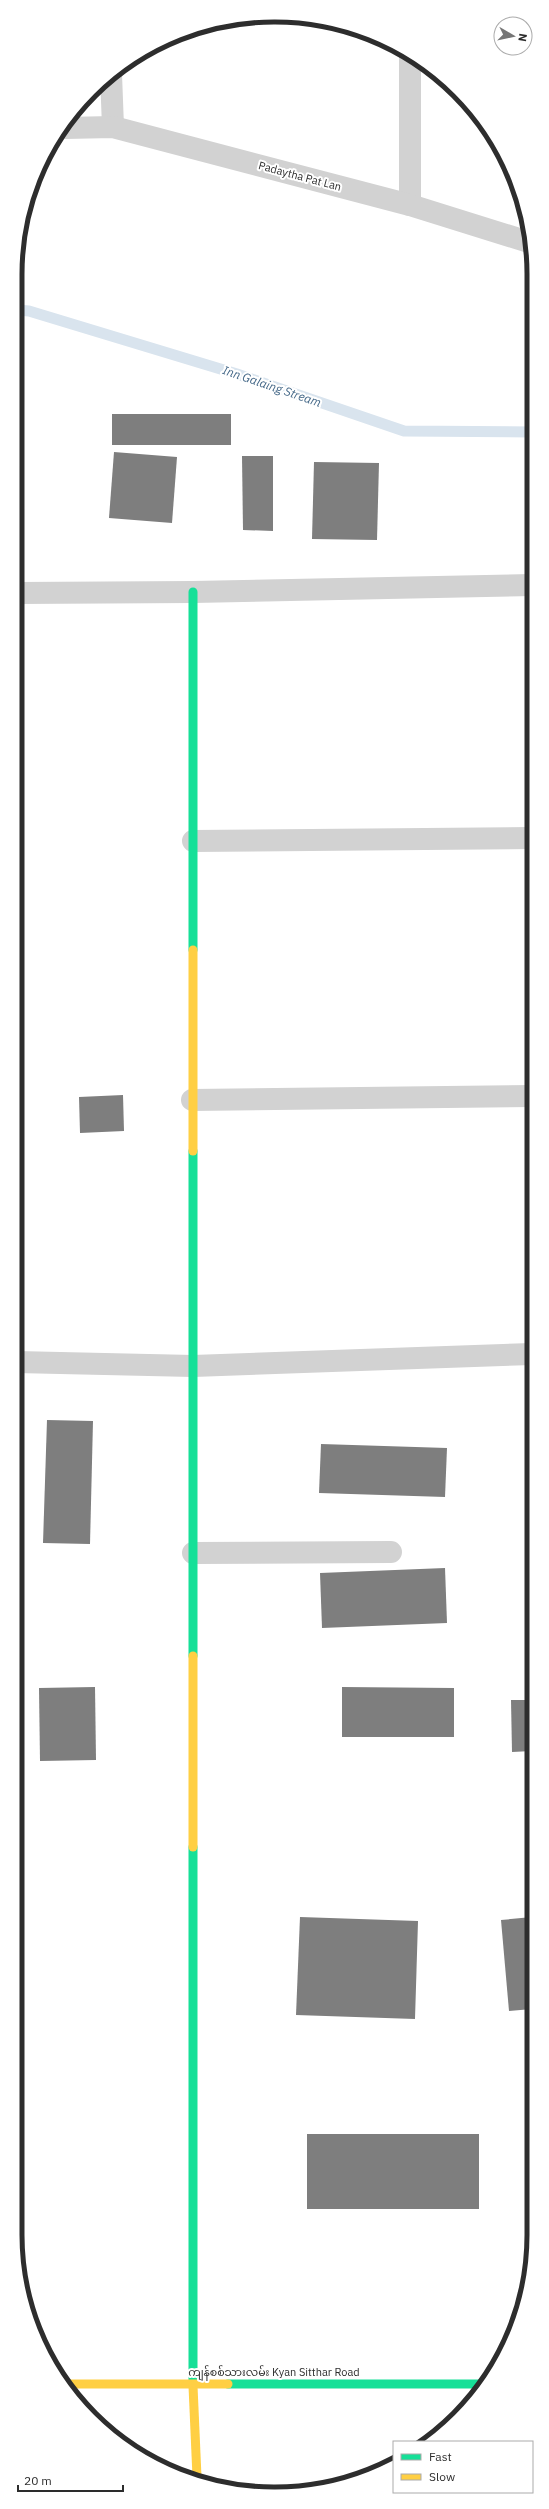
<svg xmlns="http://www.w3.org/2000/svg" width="549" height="2509" font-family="'IBM Plex Sans','Noto Sans Myanmar',sans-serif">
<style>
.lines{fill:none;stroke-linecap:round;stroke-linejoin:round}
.stream{stroke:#d9e4ee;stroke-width:11}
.building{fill:#7e7e7e}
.street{stroke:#d2d2d2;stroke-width:22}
.fast{stroke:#16e098;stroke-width:9}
.slow{stroke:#ffcf43;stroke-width:9}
.labels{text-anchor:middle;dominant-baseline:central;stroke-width:4;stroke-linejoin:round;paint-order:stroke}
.street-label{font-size:11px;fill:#2d2d2d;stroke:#fff}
.water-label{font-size:12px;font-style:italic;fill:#436787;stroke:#fff}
.rim{fill:none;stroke:#2d2d2d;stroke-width:5}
</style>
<rect width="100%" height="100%" fill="#fff"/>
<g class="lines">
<path class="stream" d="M17,310L29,311L237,374L404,431L532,432"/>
</g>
<g class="building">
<rect x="112" y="414" width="119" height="31"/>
<path d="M114,452L177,457L172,523L109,518Z"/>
<path d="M242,456H273V531L243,530Z"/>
<path d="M314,462L379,463L377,540L312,539Z"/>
<path d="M123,1095L124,1131L80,1133L79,1097Z"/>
<path d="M47,1420L93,1421L90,1544L43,1543Z"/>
<path d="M321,1444L447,1448L445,1497L319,1493Z"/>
<path d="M445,1568L447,1623L322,1628L320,1573Z"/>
<path d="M95,1687L96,1760L40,1761L39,1688Z"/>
<path d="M342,1687L454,1688V1737H342Z"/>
<path d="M511,1700H532V1751L512,1752Z"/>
<path d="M300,1917L418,1921L415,2019L296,2015Z"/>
<path d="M532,1917V2009L509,2011L501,1920Z"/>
<rect x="307" y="2134" width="172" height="75"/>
</g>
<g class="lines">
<g class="street">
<path d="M410,57V205"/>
<path d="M111,74L113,127"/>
<path d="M65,128L113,127L410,205L532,243"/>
<path d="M17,593L193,592L532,585"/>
<path d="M193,841L532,838"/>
<path d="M192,1100L532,1096"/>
<path d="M16,1362L193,1366L532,1354"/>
<path d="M193,1553L391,1552"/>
</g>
<g class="fast">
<path d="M193,592V950"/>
<path d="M193,1151V1656"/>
<path d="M193,1847V2386"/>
<path d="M228,2384H482"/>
</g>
<g class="slow">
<path d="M193,950V1151"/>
<path d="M193,1656V1847"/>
<path d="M66,2384H228"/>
<path d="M193,2386L197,2477"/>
</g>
</g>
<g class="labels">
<g class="street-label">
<text transform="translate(300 176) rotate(15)">Padaytha Pat Lan</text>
<text x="274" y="2372">ကျန်စစ်သားလမ်း Kyan Sitthar Road</text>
</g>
<g class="water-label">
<text transform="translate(272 386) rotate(19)">Inn Galaing Stream</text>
</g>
</g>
<path d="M0 0H549V2509H0ZM274 22H275A252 252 0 0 1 527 274V2235A252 252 0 0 1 275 2487H274A252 252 0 0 1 22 2235V274A252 252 0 0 1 274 22Z" fill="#fff" fill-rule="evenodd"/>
<path class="rim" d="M274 22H275A252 252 0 0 1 527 274V2235A252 252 0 0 1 275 2487H274A252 252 0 0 1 22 2235V274A252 252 0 0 1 274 22Z"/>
<rect x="393" y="2441" width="140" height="52" fill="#ffffff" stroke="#ababab"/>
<rect x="401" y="2454" width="20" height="6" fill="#16e098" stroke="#ababab"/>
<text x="429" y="2461" font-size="12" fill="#2d2d2d">Fast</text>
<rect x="401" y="2474" width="20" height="6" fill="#ffcf43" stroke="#ababab"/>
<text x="429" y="2481" font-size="12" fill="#2d2d2d">Slow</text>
<g transform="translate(513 36) rotate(99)"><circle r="19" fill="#ffffff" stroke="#ababab"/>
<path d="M0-3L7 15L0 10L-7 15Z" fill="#767676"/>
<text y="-6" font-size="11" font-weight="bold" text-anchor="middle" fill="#2d2d2d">N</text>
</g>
<path d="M18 2485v6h105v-6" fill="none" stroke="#2d2d2d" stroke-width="2"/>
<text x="24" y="2485" font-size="12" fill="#2d2d2d" stroke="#ffffff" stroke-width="3" paint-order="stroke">20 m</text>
</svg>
